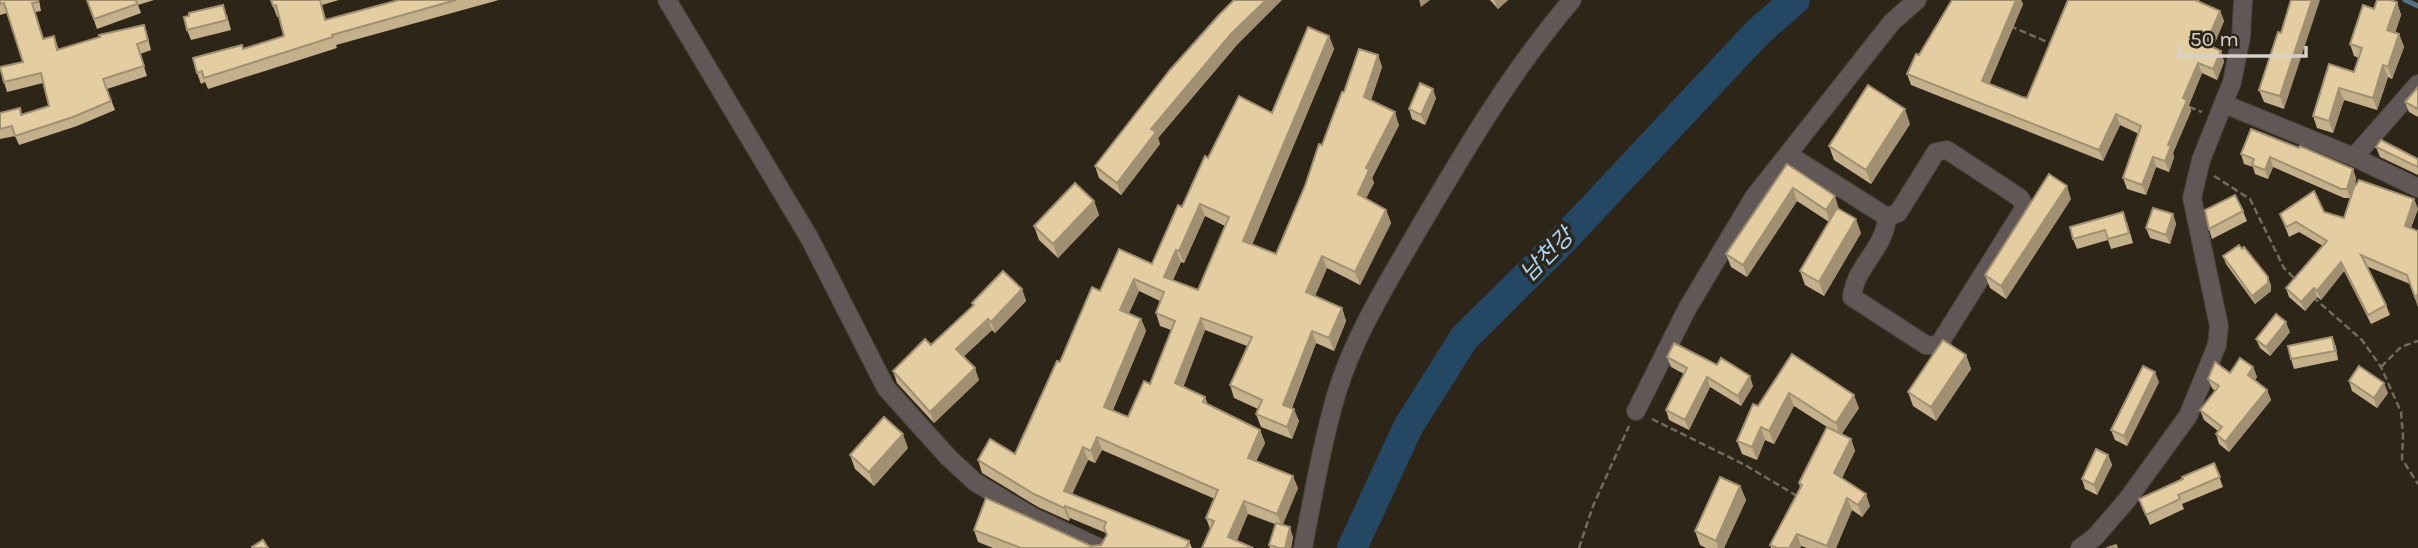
<svg xmlns="http://www.w3.org/2000/svg" width="2418" height="548" font-family="Karla,'Noto Sans KR',sans-serif">
<style>
.lines{fill:none;stroke-linecap:round;stroke-linejoin:round}
.stream{stroke:#597082;stroke-width:5}
.river{stroke:#244763;stroke-width:30}
.minor-casing{stroke:#474134;stroke-width:20}
.path{stroke:#716b60;stroke-width:2.5;stroke-dasharray:7 3.5;stroke-linecap:butt}
.minor{stroke:#605756;stroke-width:18}
.wall{fill:#c4b08a;fill-rule:evenodd}
.shaded-wall{fill:#a09071}
.building{fill:#e4cda1;stroke:#a09071;stroke-width:2;fill-rule:evenodd}
.labels{text-anchor:middle;dominant-baseline:central;stroke-width:7;stroke-linejoin:round;paint-order:stroke}
.water-label{font-size:23px;font-style:italic;fill:#a8d7ff;stroke:#2c2518}
</style>
<rect width="100%" height="100%" fill="#2c2518"/>
<g class="lines">
<path class="stream" d="M2405,0L2418,6"/>
<path class="river" d="M1352,548L1408,427L1464,338L1561,242L1758,32L1795,0"/>
<defs>
<g id="minor">
<path d="M667,0L810,239L886,388L948,457L975,482L1033,517L1100,548"/>
<path d="M2224,104L2354,157L2418,188"/>
<path d="M1789,155L1887,217L1898,213L1936,152L1947,150L2020,198L2025,207L1938,346L1926,345L1852,297C1855,266 1885,249 1887,217"/>
<path d="M2354,157L2418,84"/>
<path d="M1636,411L1687,309L1754,197L1892,22L1917,0"/>
<path d="M1303,548C1313,496 1322,443 1337,392C1355,334 1388,282 1418,230C1465,150 1512,70 1572,0"/>
<path d="M2080,548L2095,537L2127,500L2188,416L2217,345L2219,326L2192,198L2201,160L2232,82L2241,37L2243,0"/>
</g>
</defs>
<use href="#minor" class="minor-casing"/>
<g class="path">
<path d="M2010,26L2052,44"/>
<path d="M2189,107L2202,112"/>
<path d="M2214,176L2250,199L2284,268L2296,280"/>
<path d="M2313,297L2362,340L2381,367L2401,412L2403,436L2402,459L2418,484"/>
<path d="M2381,367L2401,347L2418,341"/>
<path d="M1652,419L1745,465L1797,496"/>
<path d="M1579,548L1593,506L1629,426"/>
</g>
<use href="#minor" class="minor"/>
</g>
<g class="wall">
<path d="M0,0H39L41,11L35,12L44,39L54,36L59,50L147,34L151,50L140,54L147,76L107,89L115,110L77,126L19,145L15,136L0,139V113L22,115L49,106L43,83L7,92L4,82L23,62L7,13L0,15Z"/>
<path d="M87,0H154L138,5L141,13L97,29Z"/>
<path d="M271,0H339L322,5L326,20L399,0H499L336,45L337,48L208,89L205,82L201,84L197,73L243,49L284,36L279,16L277,17Z"/>
<path d="M1490,0H1508L1498,9Z"/>
<path d="M1952,0H2021L2023,4L1989,84L2022,97L2027,98L2068,0H2199L2200,2L2220,11L2224,21L2213,47L2221,51L2224,62L2217,80L2202,73L2189,105L2191,111L2173,153L2174,157L2169,172L2156,167L2146,195L2127,189L2123,178L2139,134L2120,125L2103,161L1911,85L1907,74Z"/>
<path d="M2397,2L2401,15L2395,33L2399,34L2404,47L2392,79L2388,77L2377,110L2344,100L2333,133L2317,128L2313,116L2354,72L2359,58L2354,56L2350,44L2374,9Z"/>
<path d="M227,15L231,30L191,40L187,30Z"/>
<path d="M2278,32L2284,109L2264,102L2259,90Z"/>
<path d="M1329,36L1334,49L1252,245L1276,254L1344,92L1378,55L1382,67L1371,100L1399,125L1372,178L1374,183L1366,198L1386,210L1391,223L1360,285L1327,268L1315,296L1342,308L1346,321L1334,351L1316,343L1292,408L1299,421L1292,439L1261,427L1256,414L1258,409L1234,398L1230,385L1247,346L1205,330L1183,387L1205,397L1208,405L1260,430L1265,443L1256,461L1298,488L1282,525L1293,537L1291,548H1270L1269,545L1275,524L1248,514L1210,529L1206,518L1215,499L1102,450L1095,463L1088,460L1072,494L1189,541L1192,548H993L978,542L974,530L1091,546L1101,545L1107,535L1106,533L1070,518L1069,521L1038,507L982,473L978,460L1015,454L1060,362L1100,291L1152,264L1208,158L1272,113ZM1205,216L1225,226L1198,290L1173,280L1181,262L1184,263ZM1139,291L1160,301L1156,313L1160,326L1171,330L1150,384L1128,417L1113,410L1146,331L1141,319L1129,313Z"/>
<path d="M1236,46L1158,138L1160,144L1121,195L1099,178L1095,166Z"/>
<path d="M2418,87V117L2409,112L2405,102Z"/>
<path d="M1436,98L1425,125L1412,119L1409,109Z"/>
<path d="M1910,124L1871,184L1834,160L1829,146Z"/>
<path d="M2251,129L2353,169L2356,179L2355,184L2414,199L2418,209L2411,228L2418,231V307L2410,284L2366,266L2386,305L2390,315L2371,324L2344,271L2321,300L2317,297L2305,311L2289,297L2286,288L2323,246L2299,232L2289,237L2280,214L2324,212L2344,218L2350,198H2344L2273,167L2268,179L2255,174L2253,167L2244,164L2241,154Z"/>
<path d="M2376,147L2418,159V175L2380,157Z"/>
<path d="M1787,164L1839,209L1861,233L1824,296L1805,285L1800,271L1829,222L1797,201L1747,277L1731,267L1726,254Z"/>
<path d="M2071,199L2006,299L1990,288L1985,275Z"/>
<path d="M1094,201L1099,215L1058,258L1039,240L1034,226Z"/>
<path d="M2243,211L2247,221L2212,239L2209,229Z"/>
<path d="M2173,214L2176,224L2170,244L2150,238L2146,228Z"/>
<path d="M2127,222L2133,243L2111,249L2108,240L2077,249L2073,239Z"/>
<path d="M2242,249L2271,285V291L2255,304L2226,264L2223,256Z"/>
<path d="M1022,289L1026,301L995,333L992,330L963,357L979,380L934,423L897,383L893,371L931,345L973,305L972,303Z"/>
<path d="M2290,332L2270,356L2260,348L2256,339Z"/>
<path d="M2332,337L2336,347L2338,360L2294,369L2291,359Z"/>
<path d="M1792,354L1859,408L1841,435L1851,439L1855,451L1842,478L1870,506L1862,517L1852,510L1836,548H1807L1801,546L1800,548H1771L1770,545L1800,487L1799,483L1827,427L1794,406L1774,444L1765,440L1757,460L1742,454L1737,441L1758,406Z"/>
<path d="M1966,355L1971,369L1936,421L1913,406L1908,392Z"/>
<path d="M1667,357L1717,365L1753,386L1741,406L1710,387L1689,430L1669,420L1666,410L1684,374L1671,367Z"/>
<path d="M2253,367L2257,377L2255,380L2267,390L2271,400L2229,452L2219,444L2216,434L2218,431L2204,420L2200,410L2215,391L2212,388L2208,379Z"/>
<path d="M2349,381L2388,393L2377,408L2352,391Z"/>
<path d="M2159,382L2127,446L2115,440L2111,430Z"/>
<path d="M908,448L874,486L855,469L850,455Z"/>
<path d="M2108,455L2112,465L2097,495L2085,489L2082,479Z"/>
<path d="M2214,463L2223,487L2182,504L2184,509L2150,525L2139,499Z"/>
<path d="M1740,486L1746,500L1724,548H1706L1700,545L1695,531Z"/>
</g>
<g class="shaded-wall">
<path d="M1266,0H1282L1236,46L1158,138L1160,144L1121,195L1117,183L1151,129L1231,34Z"/>
<path d="M1419,0H1430L1421,7Z"/>
<path d="M1494,0H1508L1498,9Z"/>
<path d="M2016,0H2021L2023,4L1986,92L1982,81Z"/>
<path d="M2312,0H2320L2284,109L2280,96Z"/>
<path d="M2397,2L2401,15L2392,42L2387,30Z"/>
<path d="M2220,11L2224,21L2210,55L2206,44Z"/>
<path d="M2399,34L2404,47L2392,79L2388,67Z"/>
<path d="M1329,36L1334,49L1248,254L1243,241Z"/>
<path d="M2221,51L2224,62L2217,80L2213,69Z"/>
<path d="M1378,55L1382,67L1368,109L1364,97Z"/>
<path d="M2198,63L2202,73L2189,105L2191,111L2173,153L2174,157L2169,172L2165,161L2168,145L2183,98Z"/>
<path d="M2383,65L2388,77L2377,110L2373,98Z"/>
<path d="M2339,88L2344,100L2333,133L2329,121Z"/>
<path d="M1433,89L1436,98L1425,125L1421,115Z"/>
<path d="M1905,109L1910,124L1871,184L1866,170Z"/>
<path d="M1395,112L1399,125L1372,178L1374,183L1362,206L1358,194L1366,168Z"/>
<path d="M2116,114L2120,125L2103,161L2099,150Z"/>
<path d="M2153,157L2156,167L2146,195L2142,185Z"/>
<path d="M2270,157L2273,167L2268,179L2265,170Z"/>
<path d="M2353,169L2356,179L2350,198L2347,189Z"/>
<path d="M2067,186L2071,199L2006,299L2001,286Z"/>
<path d="M1793,188L1797,201L1747,277L1743,265Z"/>
<path d="M1835,196L1839,209L1830,223L1826,210Z"/>
<path d="M2414,199L2418,209L2408,235L2405,226Z"/>
<path d="M1094,201L1099,215L1058,258L1053,244Z"/>
<path d="M1200,204L1205,216L1184,263L1179,251Z"/>
<path d="M1386,210L1391,223L1360,285L1355,272Z"/>
<path d="M2173,214L2176,224L2170,244L2166,235Z"/>
<path d="M1856,219L1861,233L1824,296L1819,282Z"/>
<path d="M1176,250L1181,262L1168,290L1164,277Z"/>
<path d="M1322,256L1327,268L1311,305L1306,292Z"/>
<path d="M2341,262L2344,271L2321,300L2317,291Z"/>
<path d="M2268,277L2271,285V291L2255,304L2252,296Z"/>
<path d="M1134,279L1139,291L1125,322L1120,310Z"/>
<path d="M2314,288L2317,297L2305,311L2301,302Z"/>
<path d="M1022,289L1026,301L995,333L991,322Z"/>
<path d="M2418,294V307L2415,297Z"/>
<path d="M1342,308L1346,321L1334,351L1329,338Z"/>
<path d="M1201,318L1205,330L1180,396L1175,383Z"/>
<path d="M988,319L992,330L960,360L956,349Z"/>
<path d="M1141,319L1146,331L1109,419L1104,407Z"/>
<path d="M2286,322L2290,332L2270,356L2266,347Z"/>
<path d="M1312,331L1316,343L1288,417L1283,405Z"/>
<path d="M2332,337L2336,347L2338,360L2335,351Z"/>
<path d="M1966,355L1971,369L1936,421L1931,407Z"/>
<path d="M2253,367L2257,377L2251,385L2248,375Z"/>
<path d="M975,368L979,380L934,423L930,412Z"/>
<path d="M2155,372L2159,382L2127,446L2124,436Z"/>
<path d="M1750,376L1753,386L1741,406L1738,396Z"/>
<path d="M1707,377L1710,387L1689,430L1685,420Z"/>
<path d="M2384,383L2388,393L2377,408L2374,398Z"/>
<path d="M2267,390L2271,400L2229,452L2225,442Z"/>
<path d="M1789,393L1794,406L1774,444L1769,431Z"/>
<path d="M1854,395L1859,408L1840,436L1836,423Z"/>
<path d="M1294,409L1299,421L1292,439L1287,427Z"/>
<path d="M1761,427L1765,440L1757,460L1752,447Z"/>
<path d="M1260,430L1265,443L1252,470L1248,458Z"/>
<path d="M903,434L908,448L874,486L869,472Z"/>
<path d="M1097,437L1102,450L1095,463L1091,451Z"/>
<path d="M1851,439L1855,451L1838,484L1834,473Z"/>
<path d="M1083,447L1088,460L1068,503L1064,491Z"/>
<path d="M2108,455L2112,465L2097,495L2094,485Z"/>
<path d="M1293,476L1298,488L1282,527L1277,514Z"/>
<path d="M1740,486L1746,500L1724,548H1718L1716,541Z"/>
<path d="M1866,494L1870,506L1862,517L1858,505Z"/>
<path d="M1847,498L1852,510L1836,548H1828L1827,546Z"/>
<path d="M1244,501L1248,514L1234,548L1228,537Z"/>
<path d="M1065,506L1070,518L1069,521L1064,508Z"/>
<path d="M1290,527L1293,537L1291,548H1285Z"/>
<path d="M1797,534L1801,546L1800,548H1789Z"/>
</g>
<g class="building">
<path d="M0,0H37L38,2L32,3L43,39L54,36L57,50L100,37L99,35L144,25L148,40L137,44L144,66L103,79L111,101L73,117L15,136L12,126L0,129V113L20,108L21,115L49,106L41,73L4,82L0,67L23,62L4,3L0,4Z"/>
<path d="M87,0H136L137,4L94,19Z"/>
<path d="M271,0H320L325,20L399,0H456L332,35L333,37L204,78L202,71L197,73L193,58L242,45L243,49L284,36L276,5L273,6Z"/>
<path d="M1234,0H1266L1231,34L1151,129L1156,132L1117,183L1095,166L1170,70L1219,15Z"/>
<path d="M1952,0H2016L1982,81L2022,97L2027,98L2068,0H2195L2220,11L2206,44L2221,51L2213,69L2198,63L2183,98L2187,100L2168,145L2171,146L2165,161L2153,157L2142,185L2123,178L2141,126L2116,114L2099,150L1907,74L1916,54L1919,55Z"/>
<path d="M2291,0H2312L2280,96L2259,90L2278,32L2281,33Z"/>
<path d="M2377,0H2390L2397,2L2387,30L2399,34L2388,67L2383,65L2373,98L2339,88L2329,121L2313,116L2329,64L2354,72L2362,48L2350,44L2363,5L2374,9Z"/>
<path d="M223,5L227,20L187,30L184,17L189,16V13Z"/>
<path d="M1308,27L1329,36L1243,241L1276,254L1305,186L1319,144L1322,145L1342,92H1344L1359,49L1378,55L1364,97L1395,112L1366,168L1369,170L1358,194L1386,210L1355,272L1322,256L1306,292L1342,308L1329,338L1312,331L1283,405L1294,409L1287,427L1256,414L1262,400L1230,385L1252,337L1201,318L1175,383L1205,397L1203,402L1260,430L1248,458L1293,476L1277,514L1244,501L1228,537L1253,548H1202L1214,521L1206,518L1218,490L1097,437L1091,451L1083,447L1064,491L1189,541L1186,548H1021L974,530L986,498L1091,546L1101,545L1107,535L1104,528L1106,522L1065,506L1064,508L1034,494L978,460L990,439L1015,454L1057,361L1060,362L1092,287L1100,291L1119,249L1152,264L1178,205L1182,207L1205,156L1208,158L1239,96L1272,113ZM1200,204L1229,217L1198,290L1164,277L1176,250L1179,251ZM1134,279L1164,292L1156,313L1175,321L1150,384L1144,381L1128,417L1104,407L1141,319L1120,310Z"/>
<path d="M1420,83L1433,89L1421,115L1409,109Z"/>
<path d="M1868,85L1905,109L1866,170L1829,146Z"/>
<path d="M2418,87V109L2405,102Z"/>
<path d="M2251,129L2299,148L2300,146L2353,169L2347,189H2341L2270,157L2265,170L2252,165L2254,159L2241,154Z"/>
<path d="M2381,140L2418,159V167L2376,147Z"/>
<path d="M1787,164L1835,196L1826,210L1793,188L1743,265L1726,254Z"/>
<path d="M2049,174L2067,186L2001,286L1985,275Z"/>
<path d="M2359,180L2414,199L2405,226L2418,231V294L2415,297L2407,275L2361,255L2386,305L2368,315L2341,262L2317,291L2314,288L2301,302L2286,288L2327,241L2296,222L2286,227L2280,214L2314,191L2324,212L2344,218L2355,184L2356,185Z"/>
<path d="M1075,183L1094,201L1053,244L1034,226Z"/>
<path d="M2235,195L2243,211L2209,229L2205,210Z"/>
<path d="M1837,208L1856,219L1819,282L1800,271Z"/>
<path d="M2153,208L2173,214L2166,235L2146,228Z"/>
<path d="M2123,212L2129,233L2108,239L2105,230L2073,239L2070,227Z"/>
<path d="M2239,245L2242,249L2244,247L2268,277V283L2252,296L2223,256Z"/>
<path d="M1003,271L1022,289L991,322L988,319L956,349L975,368L930,412L893,371L925,339L931,345L974,305L972,303Z"/>
<path d="M2276,314L2286,322L2266,347L2256,339Z"/>
<path d="M2332,337L2335,351L2291,359L2288,346Z"/>
<path d="M1943,340L1966,355L1931,407L1908,392Z"/>
<path d="M1674,343L1717,365L1721,358L1750,376L1738,396L1707,377L1685,420L1666,410L1687,368L1667,357Z"/>
<path d="M1792,354L1854,395L1836,423L1789,393L1769,431L1761,427L1752,447L1737,441L1753,404L1758,406Z"/>
<path d="M2240,358L2253,367L2248,375L2267,390L2225,442L2216,434L2222,427L2200,410L2219,386L2208,379L2215,362L2230,373Z"/>
<path d="M2143,366L2155,372L2124,436L2111,430Z"/>
<path d="M2359,366L2384,383L2374,398L2349,381Z"/>
<path d="M884,417L903,434L869,472L850,455Z"/>
<path d="M1827,427L1851,439L1834,473L1866,494L1858,505L1847,498L1827,546L1797,534L1789,548H1777L1770,545L1802,485L1799,483Z"/>
<path d="M2096,449L2108,455L2094,485L2082,479Z"/>
<path d="M2214,463L2220,477L2178,495L2180,499L2146,515L2139,499L2183,479L2182,477Z"/>
<path d="M1720,477L1740,486L1716,541L1695,531Z"/>
<path d="M1276,523L1290,527L1285,548H1279L1269,545Z"/>
<path d="M263,540L268,548H253L252,547Z"/>
<path d="M2116,545L2117,548H2107Z"/>
</g>
<g class="labels">
<g class="water-label">
<text transform="translate(1547 255) rotate(-45)">남천강</text>
</g>
</g>
<path d="M2180 46v10h126v-10" fill="none" stroke="#d6d1c9" stroke-width="3.5"/>
<text x="2190" y="46" font-size="21" fill="#d6d1c9" stroke="#2c2518" stroke-width="5" paint-order="stroke">50 m</text>
</svg>
